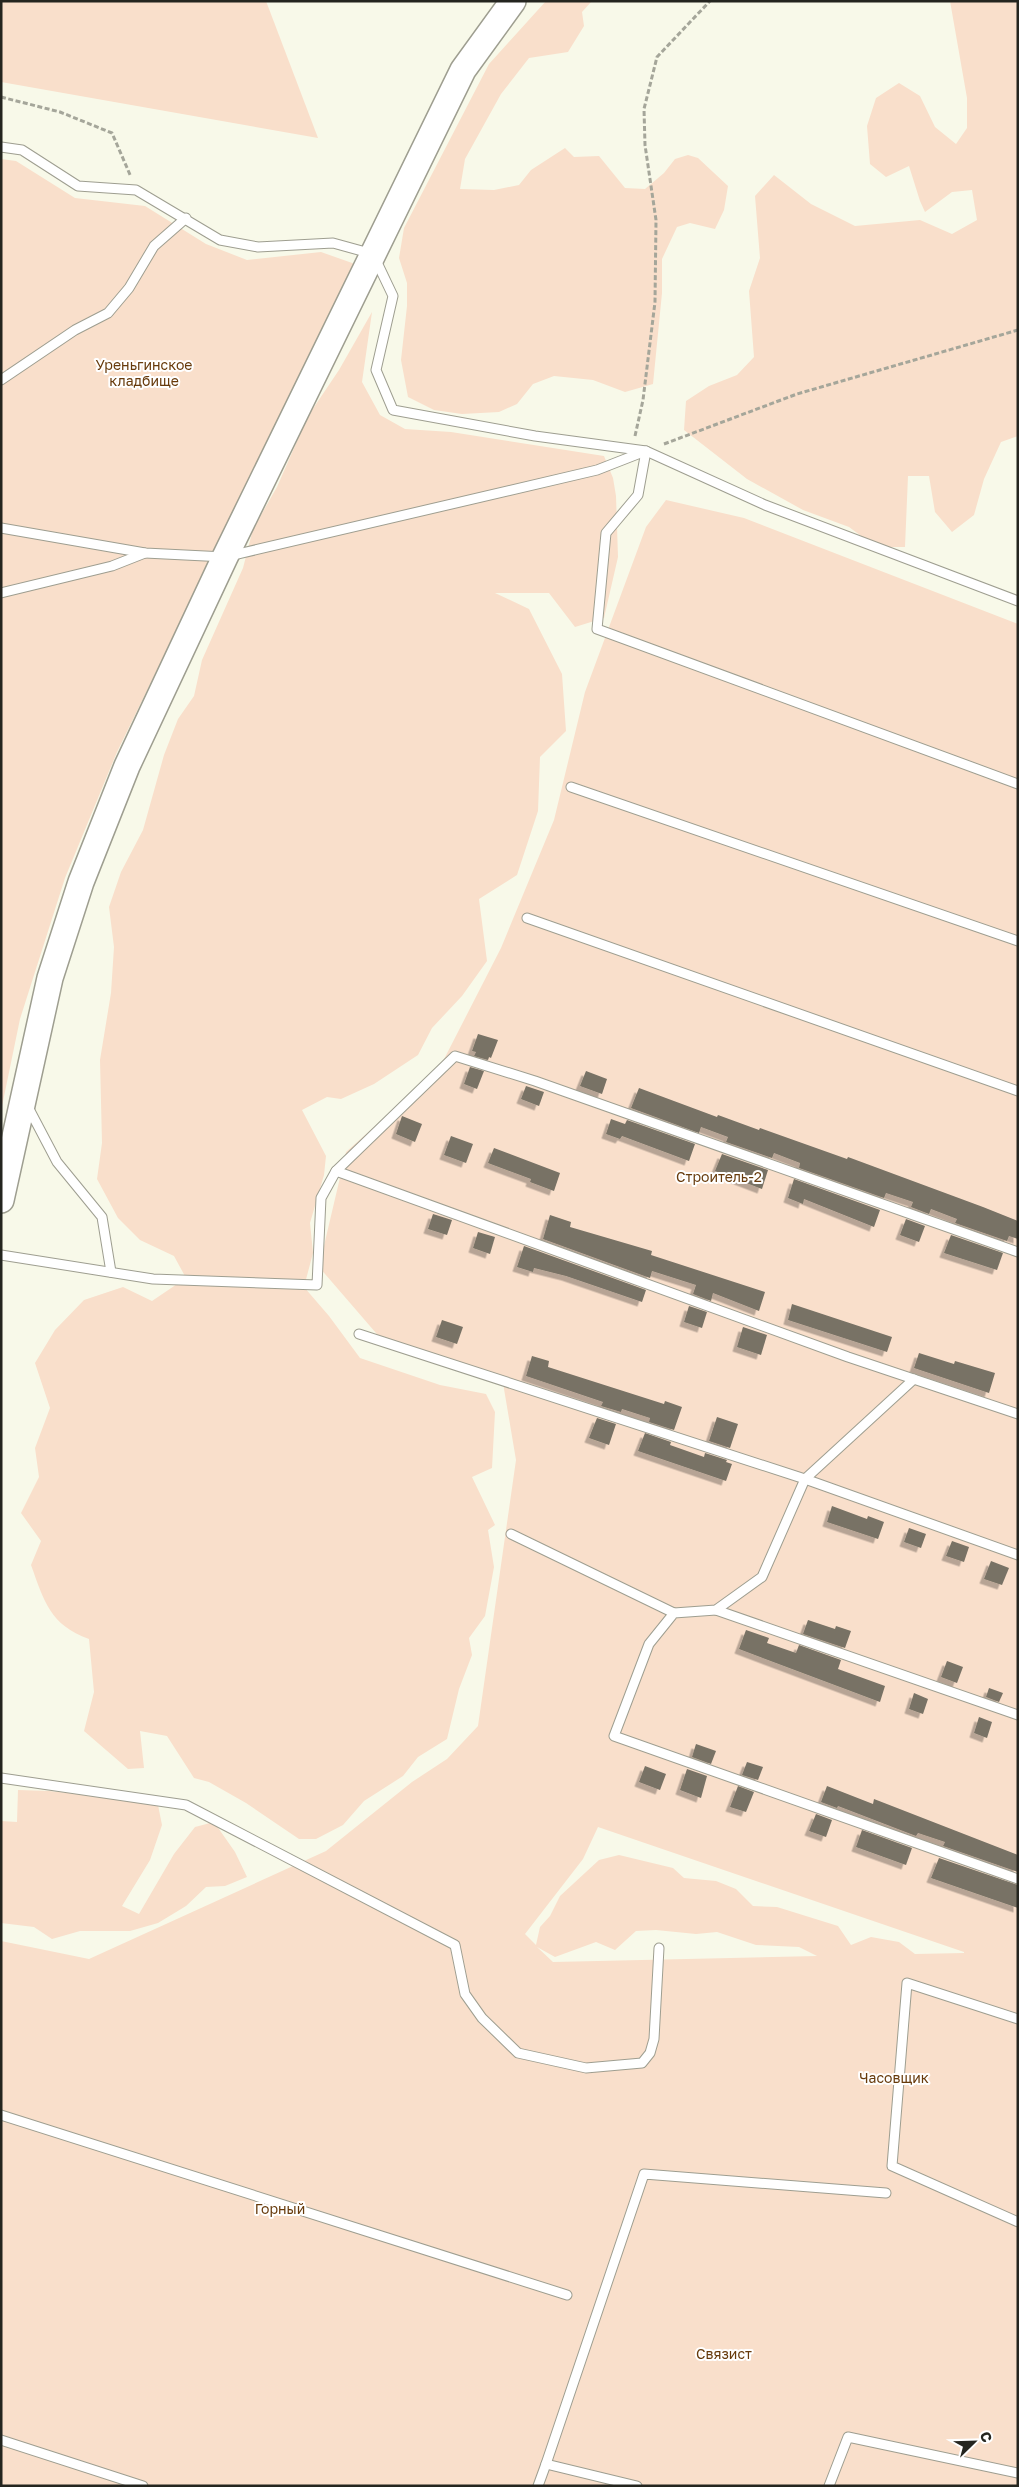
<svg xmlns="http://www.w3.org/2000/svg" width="1019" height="2487" font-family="'Golos Text',sans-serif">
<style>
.green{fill:#f9dfcb;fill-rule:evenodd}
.building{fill:#787265;filter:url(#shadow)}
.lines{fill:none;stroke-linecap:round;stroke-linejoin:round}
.service-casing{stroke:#9e9e90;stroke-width:11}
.secondary-casing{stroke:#9e9e90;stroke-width:28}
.path{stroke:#a5a69a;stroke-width:3;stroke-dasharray:5 2.5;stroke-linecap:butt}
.service{stroke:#fff;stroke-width:9}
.secondary{stroke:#fff;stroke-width:25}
.labels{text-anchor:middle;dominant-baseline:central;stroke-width:4;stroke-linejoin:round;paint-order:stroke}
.park-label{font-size:14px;fill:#673a0b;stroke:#fff}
</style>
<defs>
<filter id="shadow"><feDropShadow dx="-4.5" dy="4.5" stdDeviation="0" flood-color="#0004"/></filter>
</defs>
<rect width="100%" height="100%" fill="#f8f9e9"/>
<g class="green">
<path d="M1,1H266L318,138L1,82Z"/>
<path d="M546,1H592L582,12L584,26L568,52L529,58L501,94L465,159L460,189L494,190L519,185L531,170L565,148L574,157L599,156L625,188L645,189L664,173L675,159L688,155L698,158L728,186L724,210L715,229L690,223L677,227L662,259V293L653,384L625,392L593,380L554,376L533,384L517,404L499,412L462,414L434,410L408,397L401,360L407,306V283L399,258L404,228L489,64Z"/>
<path d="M950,1H1018V436L1001,442L984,479L974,515L952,532L935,512L929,476H908L905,547H876L849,527L803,510L747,479L684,430L686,401L709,386L737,375L754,357L749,291L760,258L755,196L774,175L811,204L855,226L920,220L952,234L977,220L972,190L952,192L925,212L920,201L909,166L886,177L870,164L867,126L876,98L899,83L920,96L935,127L956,144L967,128V98Z"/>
<path d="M1,159L16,161L75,198L145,206L206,244L247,260L321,252L355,264L117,752L65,878L20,1019L1,1111Z"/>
<path d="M372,312L362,382L380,415L405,429L451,432L604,456L613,478L616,496L618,557L604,618L575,627L549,593H495L529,609L562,674L566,731L540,757L538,811L517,875L479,899L487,961L462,996L432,1028L418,1055L374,1084L341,1099L327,1097L302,1110L326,1156L324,1175L310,1223L313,1253L304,1287L329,1316L360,1358L440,1385L486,1394L495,1412L492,1468L472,1477L495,1525L488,1530L494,1567L485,1616L469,1638L472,1655L459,1689L447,1739L418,1757L403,1776L364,1801L343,1825L316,1839H299L246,1803L209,1782L194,1778L167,1736L140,1731L144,1768L128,1769L84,1731L94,1692L89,1639C50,1625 44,1601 31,1565L41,1541L21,1513L39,1477L35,1448L50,1408L35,1363L55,1330L84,1300L123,1287L152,1301L186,1278L174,1256L140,1240L118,1218L97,1179L102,1143L100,1060L111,993L114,947L109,907L121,872L143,830L164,755L178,719L194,696L202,660L243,568L253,529L277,487L308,416L339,370Z"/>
<path d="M666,500L744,518L1018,624V2486H1V1941L89,1959L326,1851L412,1782L447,1759L478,1726L516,1460L503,1383L382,1340L319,1267L346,1152L439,1069L501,948L554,820L585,692L646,527ZM598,1827L964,1952V1953L915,1954L899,1942L871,1937L851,1945L838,1926L777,1907L753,1906L736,1889L716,1881L684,1878L673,1868L619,1855L599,1860L560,1896L550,1916L540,1927L536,1945L525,1934L583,1859ZM656,1930L696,1934L717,1932L756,1945L799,1947L817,1956L553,1962L537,1947L555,1957L596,1942L615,1950L636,1931Z"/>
<path d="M18,1790L49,1791L98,1796L156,1795L162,1825L150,1860L122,1906L139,1914L174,1854L195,1827L214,1822L235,1852L247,1877L225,1886L206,1887L186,1906L158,1923L130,1931H80L52,1939L34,1927L1,1923V1821L17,1822Z"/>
</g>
<g class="building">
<path d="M478,1034L498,1040L491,1058L489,1057L488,1060L474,1056L476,1052L472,1051Z"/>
<path d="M470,1067L484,1071L477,1089L464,1084Z"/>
<path d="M586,1071L607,1079L602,1094L580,1086Z"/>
<path d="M526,1086L544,1092L539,1106L521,1099Z"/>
<path d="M639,1088L717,1117L718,1115L759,1130L760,1128L847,1159L848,1157L983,1207L1018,1221V1239L1009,1236L1007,1241L955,1223L957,1219L931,1209L929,1214L911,1207L913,1202L886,1193L884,1198L799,1168L800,1163L774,1153L772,1158L726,1142L728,1137L701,1127L699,1133L631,1108Z"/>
<path d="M402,1116L422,1124L415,1142L396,1134Z"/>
<path d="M611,1119L625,1124L627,1120L695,1144L689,1161L622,1136L620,1139L606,1134Z"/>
<path d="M451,1136L473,1144L466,1163L444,1155Z"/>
<path d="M494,1148L560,1173L554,1191L530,1182L531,1179L488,1163Z"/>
<path d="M722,1154L768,1170L762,1189L715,1171Z"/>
<path d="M794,1179L880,1210L874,1227L804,1199L803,1204L788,1198Z"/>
<path d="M433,1214L452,1220L447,1235L428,1229Z"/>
<path d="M550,1215L571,1222L570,1227L652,1251L651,1255L765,1292L759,1311L713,1293L711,1301L693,1294L696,1285L652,1271L650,1278L543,1239Z"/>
<path d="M906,1219L925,1226L919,1242L900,1235Z"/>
<path d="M478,1232L495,1237L490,1254L473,1248Z"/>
<path d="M951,1235L1003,1253L997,1270L944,1253Z"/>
<path d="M524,1246L646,1290L642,1302L566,1276L534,1268L533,1272L517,1267Z"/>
<path d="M792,1304L892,1337L887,1352L788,1320Z"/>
<path d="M689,1306L707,1312L702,1328L684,1322Z"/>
<path d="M442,1320L463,1327L457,1344L436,1337Z"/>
<path d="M743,1327L767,1335L761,1355L737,1347Z"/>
<path d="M919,1353L954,1364L955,1361L995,1373L989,1393L914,1368Z"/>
<path d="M532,1356L549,1361L548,1367L664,1404L665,1401L682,1407L674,1430L649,1422L650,1418L622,1409L621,1412L601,1406L603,1402L526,1376Z"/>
<path d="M717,1417L738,1424L730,1448L709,1441Z"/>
<path d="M597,1418L616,1424L609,1445L589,1438Z"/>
<path d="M645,1433L671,1442L670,1445L704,1457L705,1453L727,1460L726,1462L732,1464L726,1481L638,1451Z"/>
<path d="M832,1506L867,1519L868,1516L884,1522L878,1539L827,1522Z"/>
<path d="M909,1528L926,1534L921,1548L904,1542Z"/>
<path d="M952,1541L969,1547L964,1562L946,1556Z"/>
<path d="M991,1561L1009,1568L1002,1585L984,1579Z"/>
<path d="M808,1620L835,1629L836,1626L851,1631L845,1648L803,1634Z"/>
<path d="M746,1630L769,1638L767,1643L796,1653L799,1645L841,1660L838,1669L885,1686L880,1702L739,1649Z"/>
<path d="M947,1661L963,1667L957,1683L941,1677Z"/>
<path d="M989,1688L1003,1693L999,1702L986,1697Z"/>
<path d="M914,1693L928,1699L923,1714L909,1709Z"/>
<path d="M979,1717L992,1722L987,1738L974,1733Z"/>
<path d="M696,1744L716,1751L711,1764L692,1757Z"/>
<path d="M747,1762L763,1767L758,1780L742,1775Z"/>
<path d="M645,1766L666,1774L660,1790L639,1782Z"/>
<path d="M687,1769L707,1776L701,1798L680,1790Z"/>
<path d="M738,1786L754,1792L746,1812L730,1807Z"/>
<path d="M827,1786L873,1804L874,1799L1018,1855V1872L943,1846L945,1842L918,1833L916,1836L838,1806L837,1808L821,1802Z"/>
<path d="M816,1814L832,1820L826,1837L809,1831Z"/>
<path d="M862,1830L912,1848L906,1865L856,1847Z"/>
<path d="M939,1858L1018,1885V1908L931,1878Z"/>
</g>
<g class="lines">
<defs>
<g id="service">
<path d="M1,147L22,150L78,186L136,190L220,240L258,247L333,243L373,254L393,296L376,370L393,410L535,436L646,451L765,505L1018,601"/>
<path d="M1,380L75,330L108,313L129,288L154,246L186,218"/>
<path d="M646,451L638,495L606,533L597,629L1018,784"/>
<path d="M1,528L145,553L225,557L597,470L643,452"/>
<path d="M1,593L112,566L145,553"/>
<path d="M571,787L1018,941"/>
<path d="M527,918L1018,1091"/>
<path d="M27,1105L57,1162L102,1217L111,1272"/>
<path d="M336,1171L455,1056L535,1081L1018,1252"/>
<path d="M1,1255L153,1279L317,1285L321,1198L336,1171L848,1357L1018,1414"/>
<path d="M359,1334L805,1479L1018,1555"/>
<path d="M914,1379L805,1479L762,1577L716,1610L674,1613L649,1644L614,1736L1018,1879"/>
<path d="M511,1534L674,1613"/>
<path d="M716,1610L1018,1715"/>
<path d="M1,1778L186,1805L455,1945L465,1994L482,2018L518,2053L586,2068L642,2063L650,2053L654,2039L659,1948"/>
<path d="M1018,2019L907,1983L892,2166L1018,2222"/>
<path d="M1,2115L567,2295"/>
<path d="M1,2440L143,2486"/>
<path d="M546,2464L644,2174L886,2193"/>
<path d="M538,2486L546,2464L637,2486"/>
<path d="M829,2486L848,2437L1018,2473"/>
</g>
<path id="secondary" d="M1,1200L50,978L81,882L127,766L225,557L463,70L513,1"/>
</defs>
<use href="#service" class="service-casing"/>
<use href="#secondary" class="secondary-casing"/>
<g class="path">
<path d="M1,97L60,112L112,133L131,177"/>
<path d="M635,436L643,400L655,302L656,220L645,145L644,109L657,57L710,1"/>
<path d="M664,444L797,394L1018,330"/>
</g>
<use href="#service" class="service"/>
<use href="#secondary" class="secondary"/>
</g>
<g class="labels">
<g class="park-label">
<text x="144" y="364">Уреньгинское<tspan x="144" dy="16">кладбище</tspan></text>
<text x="719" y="1176">Строитель-2</text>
<text x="894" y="2077">Часовщик</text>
<text x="280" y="2208">Горный</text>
<text x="724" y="2353">Связист</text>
</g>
</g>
<rect width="1019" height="2487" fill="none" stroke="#24251f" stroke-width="5"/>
<g transform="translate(974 2442) rotate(67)" stroke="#ffffff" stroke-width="4" paint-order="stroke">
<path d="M0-4L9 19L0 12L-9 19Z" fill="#24251f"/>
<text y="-8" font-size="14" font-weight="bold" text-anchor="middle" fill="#24251f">С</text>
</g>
</svg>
